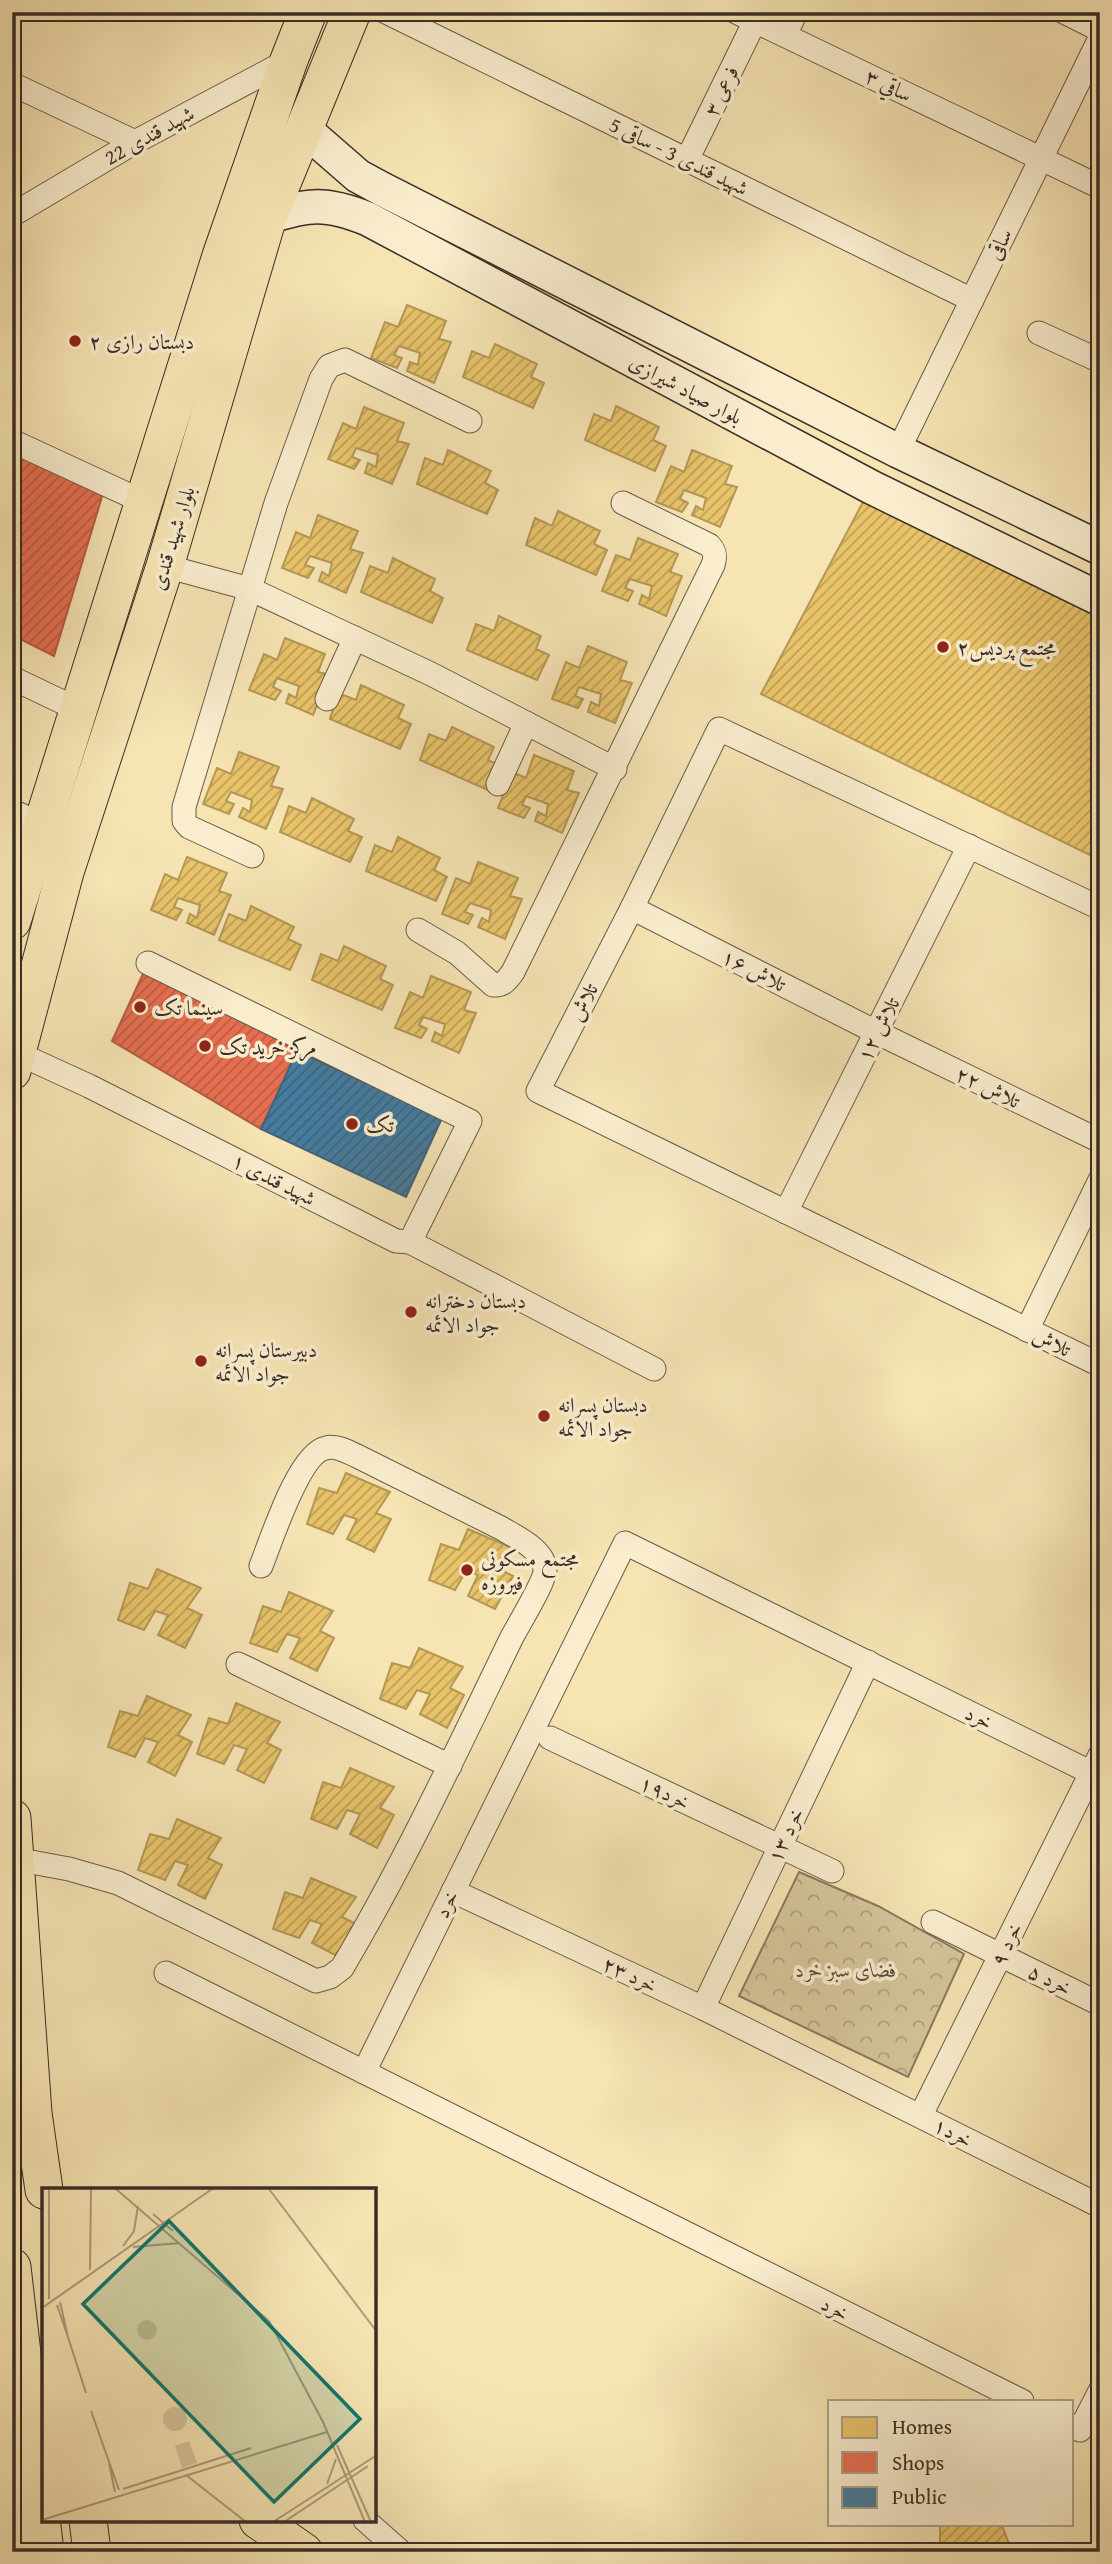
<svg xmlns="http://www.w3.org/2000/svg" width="1112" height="2564" font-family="'Gentium Book Plus',Amiri,serif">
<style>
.forest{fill:url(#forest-crowns);stroke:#887960;stroke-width:2}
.homes{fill:url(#homes-hatch);stroke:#b49756;stroke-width:2}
.shops{fill:url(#shops-hatch);stroke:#b35b44;stroke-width:2}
.public{fill:url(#public-hatch);stroke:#426479;stroke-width:2}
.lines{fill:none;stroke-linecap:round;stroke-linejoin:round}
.street-casing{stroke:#695b49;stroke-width:25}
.secondary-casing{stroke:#3a2d26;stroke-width:36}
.primary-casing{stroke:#3a2d26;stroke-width:39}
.street{stroke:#f9edce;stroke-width:23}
.secondary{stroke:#f9edce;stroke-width:33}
.primary{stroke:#f6e4b3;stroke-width:37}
.poi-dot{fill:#8f2418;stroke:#f9edce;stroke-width:2.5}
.labels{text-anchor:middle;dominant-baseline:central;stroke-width:7;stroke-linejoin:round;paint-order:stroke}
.street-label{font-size:21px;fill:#3a2d26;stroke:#f9edce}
.poi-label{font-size:21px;fill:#3a2d26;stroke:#f9edce;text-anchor:start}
.park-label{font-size:21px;font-style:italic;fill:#594b3d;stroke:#f9edce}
.inset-road{fill:none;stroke:#ab9b7b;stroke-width:2}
.view{fill:#0f766e;fill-opacity:0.15;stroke:#0f766e;stroke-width:3.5}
.inset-edge{fill:none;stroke:#3a2d26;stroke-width:3.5}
</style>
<defs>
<pattern id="forest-crowns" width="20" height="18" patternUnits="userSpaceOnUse" patternTransform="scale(1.75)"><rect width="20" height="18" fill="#d6c59b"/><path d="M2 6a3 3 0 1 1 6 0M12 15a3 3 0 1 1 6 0" fill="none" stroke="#afa07e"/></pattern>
<pattern id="homes-hatch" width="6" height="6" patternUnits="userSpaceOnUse" patternTransform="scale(1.75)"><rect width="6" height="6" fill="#e9c46a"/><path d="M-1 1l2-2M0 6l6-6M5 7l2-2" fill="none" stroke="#bea057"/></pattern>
<pattern id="shops-hatch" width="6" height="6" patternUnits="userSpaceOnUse" patternTransform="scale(1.75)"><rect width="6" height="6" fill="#e76f51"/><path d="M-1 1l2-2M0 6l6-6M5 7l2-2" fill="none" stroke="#bc5c43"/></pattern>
<pattern id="public-hatch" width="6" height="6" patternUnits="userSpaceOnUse" patternTransform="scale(1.75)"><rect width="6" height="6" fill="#457b9d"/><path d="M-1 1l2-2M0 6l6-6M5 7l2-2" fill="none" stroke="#3b6580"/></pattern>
</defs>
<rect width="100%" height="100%" fill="#f6e4b3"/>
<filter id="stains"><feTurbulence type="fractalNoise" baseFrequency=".00286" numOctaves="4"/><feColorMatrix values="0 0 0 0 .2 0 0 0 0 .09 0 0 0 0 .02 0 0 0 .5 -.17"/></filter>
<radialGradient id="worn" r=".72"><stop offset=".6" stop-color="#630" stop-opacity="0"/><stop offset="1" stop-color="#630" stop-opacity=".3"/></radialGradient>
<path class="forest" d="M799,1872L878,1906L964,1954L908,2077L739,1996Z"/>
<g class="homes">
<path d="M407,305L446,321L439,339L451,342L434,383L407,371L410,362L418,365L420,353L399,346L394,355L402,358L397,368L371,358L385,322L398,327Z"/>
<path d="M495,344L537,364L531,377L544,383L533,408L463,377L472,351L489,358Z"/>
<path d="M616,406L659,427L653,440L666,446L655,471L585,440L594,414L611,421Z"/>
<path d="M364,407L404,423L397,441L409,444L392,484L365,473L368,463L376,467L378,455L356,448L352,457L360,460L354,469L328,459L343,423L356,429Z"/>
<path d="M448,450L491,471L485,483L498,490L487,514L417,484L425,458L443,465Z"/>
<path d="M692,450L732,466L725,484L737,487L720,527L692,515L696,506L703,510L706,498L684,490L680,499L688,503L682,512L656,502L671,466L684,472Z"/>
<path d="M871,487L1100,599V860L761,694Z"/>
<path d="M558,511L600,531L594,544L607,550L596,575L526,545L535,518L552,526Z"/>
<path d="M318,515L358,531L350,549L363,553L346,593L319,581L322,572L329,576L332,563L310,556L305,565L314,568L308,578L282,568L296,532L310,538Z"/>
<path d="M638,538L678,554L670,572L682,576L666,616L639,604L642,595L649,599L652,586L630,579L625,588L633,591L628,601L602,591L616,555L630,560Z"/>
<path d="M393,558L435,579L430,591L443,598L432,623L361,592L370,566L388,573Z"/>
<path d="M499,616L541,636L536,649L549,655L537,680L467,650L476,624L494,631Z"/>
<path d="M285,638L325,654L318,672L330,675L313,715L286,703L289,694L296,698L299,686L277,678L273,687L281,691L275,700L249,690L264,654L277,660Z"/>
<path d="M588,646L627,662L620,680L632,683L615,723L588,712L591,702L599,706L601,694L579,687L575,696L583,699L578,708L552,699L566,662L579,668Z"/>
<path d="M361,685L404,705L398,718L411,724L400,749L330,719L338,693L356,700Z"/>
<path d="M452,727L494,747L488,760L501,766L490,791L420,760L429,734L446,741Z"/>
<path d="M239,752L279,767L271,786L283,789L266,829L239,817L243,808L250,812L252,800L231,792L226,801L234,804L229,814L203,804L217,768L231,774Z"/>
<path d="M534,755L574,771L567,790L579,793L562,833L535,821L538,812L546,816L548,804L526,796L522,805L530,808L524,818L498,808L512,772L526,778Z"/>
<path d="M312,798L354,819L348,831L362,837L350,862L280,832L289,806L306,813Z"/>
<path d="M398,837L440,858L434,870L447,877L436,901L366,871L375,845L392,852Z"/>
<path d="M187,857L227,873L219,891L231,895L214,935L187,923L190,914L197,918L200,905L178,898L174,907L182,910L176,920L151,910L165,874L178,880Z"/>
<path d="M478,862L518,878L510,896L522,899L505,939L478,927L482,918L489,922L491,910L470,903L465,912L473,915L468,924L442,914L456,878L470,884Z"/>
<path d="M251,906L294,927L288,939L301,945L290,970L219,940L229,914L246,921Z"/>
<path d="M344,946L386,966L380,979L393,985L382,1010L312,980L321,954L338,961Z"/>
<path d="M431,976L471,992L464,1010L476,1013L459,1053L432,1041L435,1032L442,1036L445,1024L423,1017L419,1025L427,1029L421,1038L395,1028L410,992L423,998Z"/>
<path d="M346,1473L390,1492L376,1513L391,1519L374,1552L347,1539L357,1519L344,1515L333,1534L307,1524L319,1488L337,1493Z"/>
<path d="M468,1529L512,1548L499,1569L513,1576L495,1609L468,1596L478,1575L466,1571L455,1590L429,1580L441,1544L459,1550Z"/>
<path d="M157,1569L201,1588L187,1608L202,1615L185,1648L158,1635L168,1615L155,1611L144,1630L118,1620L130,1583L148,1589Z"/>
<path d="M289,1592L333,1611L320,1631L334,1638L317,1671L290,1658L300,1638L287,1634L277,1652L250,1643L263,1606L281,1612Z"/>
<path d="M419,1648L463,1667L450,1688L464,1695L447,1728L420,1714L430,1694L417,1690L406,1709L380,1699L392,1663L410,1668Z"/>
<path d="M147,1696L191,1715L178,1735L192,1742L175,1776L148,1762L158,1742L145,1738L135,1757L108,1747L120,1711L138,1716Z"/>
<path d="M236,1703L280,1722L267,1743L281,1750L264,1783L237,1770L247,1749L234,1745L224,1764L197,1754L209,1718L228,1724Z"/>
<path d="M350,1768L394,1787L380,1808L394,1815L377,1848L350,1834L360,1814L347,1810L337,1829L311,1819L323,1782L341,1788Z"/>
<path d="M177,1819L221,1838L208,1858L222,1865L205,1899L178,1885L188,1865L175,1861L165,1880L138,1870L150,1834L169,1839Z"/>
<path d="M311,1878L356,1897L342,1917L356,1924L339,1957L312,1943L322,1924L310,1920L299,1938L273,1929L285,1892L303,1898Z"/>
<path d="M940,2524H994L1003,2528L1012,2552H927L940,2544Z"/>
</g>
<g class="shops">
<path d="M12,454L107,480L54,656L12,635Z"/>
<path d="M148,963L297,1051L261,1129L112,1041Z"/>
</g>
<path class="public" d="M297,1051L442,1118L406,1197L261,1129Z"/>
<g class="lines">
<defs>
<g id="street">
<path d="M386,12L972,300"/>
<path d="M736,12L1100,187"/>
<path d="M1064,12L1100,30"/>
<path d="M785,35L796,12"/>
<path d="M12,84L135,142"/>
<path d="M687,160L755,21"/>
<path d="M12,215L135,142L289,60"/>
<path d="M1039,333L1100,361"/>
<path d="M12,441L144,502"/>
<path d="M898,451L1100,38"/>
<path d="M165,566L250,589L431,674L615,769"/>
<path d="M12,678L77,709"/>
<path d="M327,699L355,638"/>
<path d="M498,784L526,723"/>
<path d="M12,811L41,824"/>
<path d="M252,856L189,827L184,821V807L276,503L321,379L329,366L345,360L470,421"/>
<path d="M632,908L876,1032L1100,1141"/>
<path d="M1100,908L719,729L632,908L538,1091L1100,1365"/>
<path d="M418,930L457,953L493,985C503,986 507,980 513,972L713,565C716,556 715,551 709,545L623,503"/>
<path d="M17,1053L89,1086L396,1241L410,1242L470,1121L148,963"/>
<path d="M786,1212L969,846"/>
<path d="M410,1242L654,1369"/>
<path d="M1027,1330L1100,1180"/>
<path d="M238,1664L450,1766"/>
<path d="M550,1738L832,1871"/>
<path d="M15,1859L69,1869L118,1883L316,1981L330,1977L342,1968C405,1862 458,1748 512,1637C519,1624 545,1581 545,1570C545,1550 516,1537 501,1528L357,1456C348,1452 336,1445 326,1448C299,1453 271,1541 261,1566"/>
<path d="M453,1891L703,2008L1100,2206"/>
<path d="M933,1922L1100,2004"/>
<path d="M166,1973L1022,2401"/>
<path d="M703,2008L868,1662"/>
<path d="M364,2072L625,1543L1100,1777"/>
<path d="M921,2115L1100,1755"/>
<path d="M1072,2426L1080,2430L1100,2391"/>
<path d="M365,2520L401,2552"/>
</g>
<g id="secondary">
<path d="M304,129L358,176L382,189L898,451L1100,548"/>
<path d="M268,217C309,204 326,202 368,219L871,487L1100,599"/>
</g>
<g id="primary">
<path d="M12,921L221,256L289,60L308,12"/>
<path d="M12,1071L65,872L165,566L268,217L352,12"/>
<path d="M12,1818L33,2113L44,2190"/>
<path d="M12,2267L45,2552"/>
<path d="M88,2520L92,2552"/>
<path d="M258,2520L304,2552"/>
<path d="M14,2552L22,2528L24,2494"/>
</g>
</defs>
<use href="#street" class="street-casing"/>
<use href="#secondary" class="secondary-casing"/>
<use href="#primary" class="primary-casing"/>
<use href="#street" class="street"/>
<use href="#secondary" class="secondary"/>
<use href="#primary" class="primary"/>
</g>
<g class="poi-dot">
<circle cx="75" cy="341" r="7"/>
<circle cx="943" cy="647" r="7"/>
<circle cx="140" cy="1007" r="7"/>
<circle cx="205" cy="1046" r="7"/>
<circle cx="352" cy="1124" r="7"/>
<circle cx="411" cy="1312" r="7"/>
<circle cx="201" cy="1361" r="7"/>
<circle cx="544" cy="1416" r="7"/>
<circle cx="467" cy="1570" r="7"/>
</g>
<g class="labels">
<g class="street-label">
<text transform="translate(889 85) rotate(26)">ساقي ۳</text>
<text transform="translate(721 91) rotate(-64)">فرعی ۳</text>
<text transform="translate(149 135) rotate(-29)">شهید قندی 22</text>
<text transform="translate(679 156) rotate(26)">شهید قندی 3 - ساقی 5</text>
<text transform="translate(999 244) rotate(-64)">ساقی</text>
<text transform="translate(686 389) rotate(28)">بلوار صیاد شیرازی</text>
<text transform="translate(172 538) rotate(-73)">بلوار شهید قندی</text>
<text transform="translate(754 970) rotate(27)">تلاش ۱۶</text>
<text transform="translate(583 1002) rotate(-63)">تلاش</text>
<text transform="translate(878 1029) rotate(-63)">تلاش ۱۲</text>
<text transform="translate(988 1087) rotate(26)">تلاش ۲۲</text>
<text transform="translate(274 1179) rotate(27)">شهيد قندی ۱</text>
<text transform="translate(1052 1342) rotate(26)">تلاش</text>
<text transform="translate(979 1717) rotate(26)">خرد</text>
<text transform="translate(665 1792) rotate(25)">خرد۱۹</text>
<text transform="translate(785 1835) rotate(-65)">خرد ۱۳</text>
<text transform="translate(446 1904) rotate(-64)">خرد</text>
<text transform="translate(1006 1944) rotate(-64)">خرد ۹</text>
<text transform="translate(630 1974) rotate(25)">خرد ۲۳</text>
<text transform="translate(1050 1979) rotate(26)">خرد ۵</text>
<text transform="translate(953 2132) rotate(27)">خرد۱</text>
<text transform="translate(835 2308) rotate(27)">خرد</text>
</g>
<g class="poi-label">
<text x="89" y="341">دبستان رازی ۲</text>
<text x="957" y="647">مجتمع پردیس۲</text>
<text x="154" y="1007">سینما تک</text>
<text x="219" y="1046">مرکز خرید تک</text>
<text x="366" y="1124">تک</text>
<text x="425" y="1300">دبستان دخترانه<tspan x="425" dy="24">جواد الائمه</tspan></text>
<text x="215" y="1349">دبیرستان پسرانه<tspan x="215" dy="24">جواد الائمه</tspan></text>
<text x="558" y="1404">دبستان پسرانه<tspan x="558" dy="24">جواد الائمه</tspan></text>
<text x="481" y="1558">مجتمع مسکونی<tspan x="481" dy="24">فیروزه</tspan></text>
</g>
<g class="park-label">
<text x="846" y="1969">فضای سبز خرد</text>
</g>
</g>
<g transform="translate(42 2188)">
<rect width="334" height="334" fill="#f6e4b3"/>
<path d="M95 142a10 10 0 1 1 20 0a10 10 0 1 1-20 0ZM121 231a12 12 0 1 1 24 0a12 12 0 1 1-24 0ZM147,253L155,275L140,280L133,258Z" fill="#d6c59b"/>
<path class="inset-road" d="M74,1L227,133L281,234L323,334M227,1L335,144M111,26L131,43M81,58L92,43L96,18M91,59L138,55M48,82L49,1M7,111V1M15,117L26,149L18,114M0,120L170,1M26,149L44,205M49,223L77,302M295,257L329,334M67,275L73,304M144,287L204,334M285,296L294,271M81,301L209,260M0,332L285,244M231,334L335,267M242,334L326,278"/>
<path class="view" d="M127,33L318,231L232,314L41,116Z"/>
<rect width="334" height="334" class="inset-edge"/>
</g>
<rect width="1112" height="2564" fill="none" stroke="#f6e4b3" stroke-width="42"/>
<rect x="14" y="14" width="1084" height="2536" fill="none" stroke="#3a2d26" stroke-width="3.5"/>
<rect x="21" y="21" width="1070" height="2522" fill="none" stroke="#3a2d26" stroke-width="2"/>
<rect x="828" y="2400" width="245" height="126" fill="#f9edce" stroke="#ada08b" stroke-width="2"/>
<rect x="842" y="2417" width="35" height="21" fill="#e9c46a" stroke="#ada08b" stroke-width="2"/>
<text x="892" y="2434" font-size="21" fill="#3a2d26">Homes</text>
<rect x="842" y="2452" width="35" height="21" fill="#e76f51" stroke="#ada08b" stroke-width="2"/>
<text x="892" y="2470" font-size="21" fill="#3a2d26">Shops</text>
<rect x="842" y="2487" width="35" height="21" fill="#457b9d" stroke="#ada08b" stroke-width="2"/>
<text x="892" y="2504" font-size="21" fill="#3a2d26">Public</text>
<rect width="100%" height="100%" filter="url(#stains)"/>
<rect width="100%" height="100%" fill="url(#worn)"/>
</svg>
